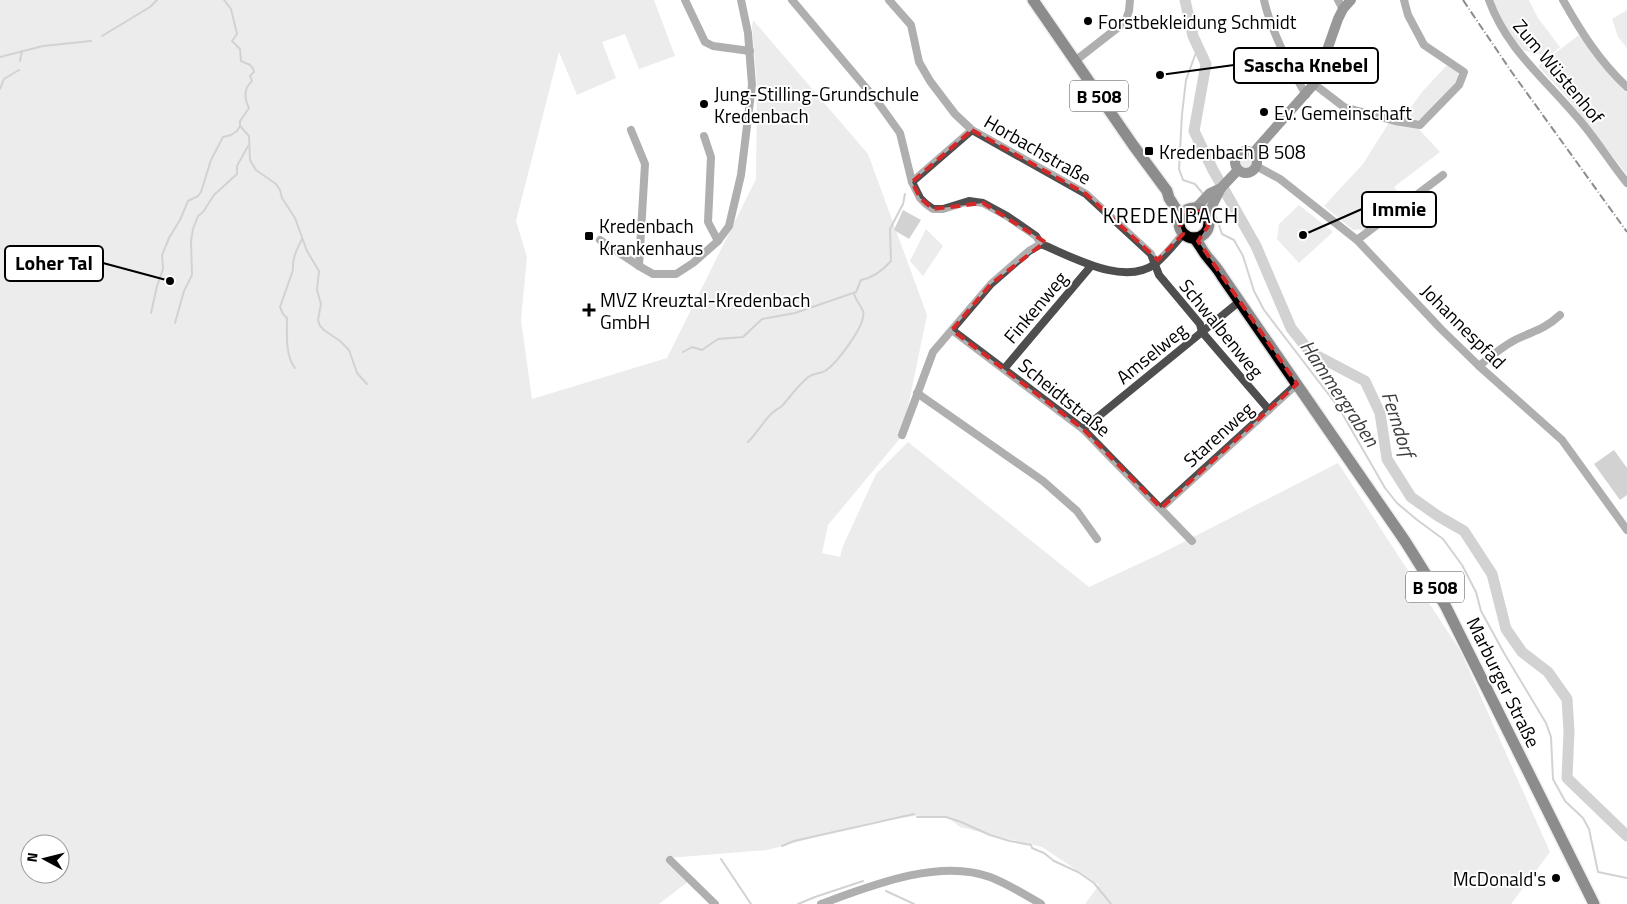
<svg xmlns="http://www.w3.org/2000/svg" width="1627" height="904" font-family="'Titillium Web',sans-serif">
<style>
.green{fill:#d5d5d5;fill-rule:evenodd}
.water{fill:#9c9c9c}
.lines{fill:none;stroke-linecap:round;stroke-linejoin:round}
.stream{stroke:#9c9c9c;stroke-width:2}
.river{stroke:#9c9c9c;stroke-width:11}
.primary-casing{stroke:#dbdbdb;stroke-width:14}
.street{stroke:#4e4e4e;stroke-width:8}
.secondary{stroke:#1b1b1b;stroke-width:10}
.primary{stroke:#000;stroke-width:11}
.rail{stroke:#000;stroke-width:2;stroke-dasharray:8 2.5 1 2.5;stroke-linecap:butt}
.marked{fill:none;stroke:#d62828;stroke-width:4;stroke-dasharray:10 6;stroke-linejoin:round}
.poi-dot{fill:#000;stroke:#fff;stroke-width:2}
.labels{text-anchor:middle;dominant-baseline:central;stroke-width:4;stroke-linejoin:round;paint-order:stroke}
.shield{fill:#fff;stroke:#4c4c4c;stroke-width:1}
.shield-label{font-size:18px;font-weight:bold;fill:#000}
.poi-label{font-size:19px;fill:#000;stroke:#fff;text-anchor:start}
.street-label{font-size:19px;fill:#000;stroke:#fff}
.water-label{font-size:20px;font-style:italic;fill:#3d3d3d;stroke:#fff}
.quarter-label{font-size:21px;letter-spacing:1px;fill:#000;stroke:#fff}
.leader{fill:none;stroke:#000;stroke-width:2}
.callout-dot{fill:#000;stroke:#fff;stroke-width:2}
.callout{fill:#fff;stroke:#000;stroke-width:2}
.callout-label{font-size:20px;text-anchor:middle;font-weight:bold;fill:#000}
</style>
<rect width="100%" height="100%" fill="#fff"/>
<g class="green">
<path d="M0,0H654L675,56L639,69L625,34L602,42L616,78L577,95L559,52L516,221L527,257L521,320L532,399L667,358L756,179L757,86L752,26L753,20L868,154L927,315L902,436L828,525L822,553L840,557L843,546L876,474L908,442L1089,587L1160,554L1338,463L1461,652L1550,852L1511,904H1085L1099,885L1042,847L960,827L947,817L915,816L872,822L767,850L668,858L689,881L659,904H0ZM30,844H60V874H30Z"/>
<path d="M1491,0H1529L1538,18L1560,47L1549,56L1520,50L1504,33Z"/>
<path d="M1627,10V48L1618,37L1612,19Z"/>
<path d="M1579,35L1608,73L1627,93V175L1565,95L1538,66Z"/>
<path d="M1448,64L1458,73V81L1427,115L1418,120L1410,121L1403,118L1422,92Z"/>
<path d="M1390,121L1416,126L1440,152L1394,187L1404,200L1366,229L1353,230L1324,206L1363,164Z"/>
<circle cx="1246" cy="162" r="11"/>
<path d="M1299,205L1333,232L1299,263L1277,239L1279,224Z"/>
<path d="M926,229L943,246L923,276L910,261Z"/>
</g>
<g class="water">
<path d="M903,210L921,220L909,239L894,230Z"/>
<path d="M1614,450L1627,468V495L1620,500L1594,464Z"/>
</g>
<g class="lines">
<g class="stream">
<path d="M224,0L231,9L237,34L232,41L240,49L241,61C247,64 253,64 254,72L250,76L252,81C243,89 244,98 249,108L240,121V126L249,136L250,160L256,170L276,184L280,190L282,198L295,218L307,251L319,271L317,290L321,304L318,320L320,326L324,330L340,341L349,350L357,373L367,384"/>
<path d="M102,36L150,7L157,0"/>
<path d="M1198,47L1186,80L1182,114L1179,169L1183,180L1195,184L1204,195"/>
<path d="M0,57L43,46L91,41"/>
<path d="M20,61L22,51"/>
<path d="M0,89L4,79L19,70"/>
<path d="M1214,211L1222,234L1234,240L1243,256L1254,291L1264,310L1339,408L1385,488L1397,503L1416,519L1443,539L1462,565L1476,592L1481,611L1504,653L1546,723L1551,737L1553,779L1565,801L1583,818L1589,829L1598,872L1627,878"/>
<path d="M151,313L157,286L163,269L162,255L169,238L180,220L188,201L198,196L201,192L211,160L223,137L231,135L237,131L240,126"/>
<path d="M175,323L184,291L192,275L191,241L193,229L198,216L203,212L214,195L237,174V166L248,146"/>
<path d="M683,352L692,347L702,350L718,339L743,337L762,319L795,313L856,292L861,280C873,278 883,270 891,261L890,229L903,204L905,194"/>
<path d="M295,368C285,355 287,334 287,318L283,314L280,307L293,270C292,258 297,249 302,239"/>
<path d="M748,442C756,434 762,424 770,415C773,411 778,409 782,406C790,397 796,388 805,380C812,372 818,375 825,371C837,363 867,324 863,311C861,305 856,301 854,294"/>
<path d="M917,817H946L961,822L990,835L1010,841L1031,845L1032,848L1044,853L1054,861L1078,872L1094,883L1111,904"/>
<path d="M782,846L794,841L914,814"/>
<path d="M721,859L751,904"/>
<path d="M886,891L914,904"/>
<path d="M798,904L815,897L863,881"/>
</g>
<path class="river" d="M1185,0L1193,36L1206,64L1194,131L1213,170L1256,246L1291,328L1310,352L1365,381L1380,413L1387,459L1411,497L1438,516L1464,531L1492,574L1506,629L1522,652L1548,672L1567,699L1569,731L1567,778L1627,836"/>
<defs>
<g id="primary">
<path d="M1033,0L1133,145L1167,191L1169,198L1181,217"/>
<circle cx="1194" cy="223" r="15"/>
<path d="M1194,238C1199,243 1202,250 1206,255C1212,263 1217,267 1222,276L1405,541L1445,605L1594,904"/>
</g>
</defs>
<use href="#primary" class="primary-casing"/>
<g class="street">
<path d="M685,0L705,42L713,46L750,51"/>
<path d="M792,0L877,101L900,133L912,182L920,198L926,204L933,209H943L969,201L983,203L1007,216L1036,236L1041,244"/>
<path d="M889,0L911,25L919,62L930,81L955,114L972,130L1086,194L1151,254L1159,275L1200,324L1202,332L1269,410"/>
<path d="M1264,0C1270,28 1291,70 1306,95"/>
<path d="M1338,0L1343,9"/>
<path d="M1489,0C1506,48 1544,78 1576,116C1595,137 1609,161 1627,183"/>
<path d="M1563,0C1581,32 1600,62 1627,87"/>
<path d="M1075,61L1125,22L1129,11L1130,0"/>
<path d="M1314,84L1344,107L1395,121L1420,125L1459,85L1464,72L1424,45L1408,15L1404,0"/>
<path d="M631,130L645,164L639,266"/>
<path d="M704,136L711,157L708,222L718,241"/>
<path d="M1256,166L1280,179L1357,240L1441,329L1479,366L1562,440L1627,530"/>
<path d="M912,182L972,130"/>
<path d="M600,240L639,266L653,274H676L693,263L718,241L729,226L741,175L752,85L748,33L741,0"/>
<path d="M1357,240L1443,175"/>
<path d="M1041,244C1071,256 1123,287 1155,264C1165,256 1175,243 1184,233"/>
<path d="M952,330L1083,429L1192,541"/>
<path d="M1479,366C1491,356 1502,347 1515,340C1533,331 1544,330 1560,315"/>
<path d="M1004,369L1091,266"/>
<path d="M917,393L1043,481L1077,511L1097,539"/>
<path d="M1083,429L1240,301"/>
<path d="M902,435L933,352L991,284L1029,251L1041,244"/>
<path d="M1161,508L1297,384"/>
<path d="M670,860L715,904"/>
<path d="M821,904C870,886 939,858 990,877C1008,884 1024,894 1041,904"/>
</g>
<g class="secondary">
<circle cx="1246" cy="162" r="11"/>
<path d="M1253,153L1314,84L1320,70L1338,19L1343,9L1351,0"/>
<path d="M1196,208L1210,193L1221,188L1238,170"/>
<path d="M1207,216L1221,188"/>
</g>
<use href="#primary" class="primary"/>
<path class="rail" d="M1463,0L1511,71L1627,232"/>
</g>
<path d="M0 0H1627V904H0ZM972,130L1086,194L1158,260L1183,234L1179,221L1183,213L1196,208L1204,213L1208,226L1198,241L1297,384L1161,508L1083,429L952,330L991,284L1045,242L983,203L933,209L920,198L912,182Z" fill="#fff" fill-opacity=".55" fill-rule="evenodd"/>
<path class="marked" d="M972,130L1086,194L1158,260L1183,234L1179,221L1183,213L1196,208L1204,213L1208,226L1198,241L1297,384L1161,508L1083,429L952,330L991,284L1045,242L983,203L933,209L920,198L912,182Z"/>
<g class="poi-dot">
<circle cx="1088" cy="21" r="5"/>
<circle cx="704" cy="104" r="5"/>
<circle cx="1264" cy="112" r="5"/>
<rect x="1144" y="146" width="10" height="10" rx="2.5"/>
<rect x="584" y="231" width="10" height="10" rx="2.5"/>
<path d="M586.5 302.5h5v5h5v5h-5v5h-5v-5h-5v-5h5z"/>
<circle cx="1556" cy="878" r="5"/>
</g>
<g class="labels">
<g class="shield">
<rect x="1070" y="80.5" width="58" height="31" rx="4"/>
<rect x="1406" y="571.5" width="58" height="31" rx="4"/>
</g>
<g class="shield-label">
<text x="1099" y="96">B 508</text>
<text x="1435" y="587">B 508</text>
</g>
<g class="poi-label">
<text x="1098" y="21">Forstbekleidung Schmidt</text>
<text x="714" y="93">Jung-Stilling-Grundschule<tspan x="714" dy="22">Kredenbach</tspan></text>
<text x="1274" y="112">Ev. Gemeinschaft</text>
<text x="1159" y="151">Kredenbach B 508</text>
<text x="599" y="225">Kredenbach<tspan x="599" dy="22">Krankenhaus</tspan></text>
<text x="600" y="299">MVZ Kreuztal-Kredenbach<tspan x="600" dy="22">GmbH</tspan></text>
<text x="1546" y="878" text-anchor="end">McDonald's</text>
</g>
<g class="street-label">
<text transform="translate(1559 71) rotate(50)">Zum Wüstenhof</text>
<text transform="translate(1038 149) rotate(30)">Horbachstraße</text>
<text transform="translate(1035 307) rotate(-50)">Finkenweg</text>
<text transform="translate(1464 326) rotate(45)">Johannespfad</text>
<text transform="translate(1222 328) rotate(51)">Schwalbenweg</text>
<text transform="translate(1151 353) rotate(-39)">Amselweg</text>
<text transform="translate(1065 397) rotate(39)">Scheidtstraße</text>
<text transform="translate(1218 434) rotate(-42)">Starenweg</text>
<text transform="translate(1504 682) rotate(64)">Marburger Straße</text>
</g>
<g class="water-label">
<text transform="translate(1340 393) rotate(56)">Hammergraben</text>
<text transform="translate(1399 424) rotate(72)">Ferndorf</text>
</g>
<g class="quarter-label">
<text x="1171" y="215">KREDENBACH</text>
</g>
</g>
<path class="leader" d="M1160 75L1234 65M1303 235L1362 209M170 281L103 263"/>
<g class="callout-dot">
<circle cx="1160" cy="75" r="5"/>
<circle cx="1303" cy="235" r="5"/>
<circle cx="170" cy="281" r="5"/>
</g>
<g class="callout">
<rect x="1234" y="48" width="144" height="35" rx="5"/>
<rect x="1362" y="192" width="74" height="35" rx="5"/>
<rect x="5" y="246" width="98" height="35" rx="5"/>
</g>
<g class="callout-label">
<text x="1306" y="72">Sascha Knebel</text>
<text x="1399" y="216">Immie</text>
<text x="54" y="270">Loher Tal</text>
</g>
<g transform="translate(45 859) rotate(277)"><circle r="24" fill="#ffffff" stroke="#999999"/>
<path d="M0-4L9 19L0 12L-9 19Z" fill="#000000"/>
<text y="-8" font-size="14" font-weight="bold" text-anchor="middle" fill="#000000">N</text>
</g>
</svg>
